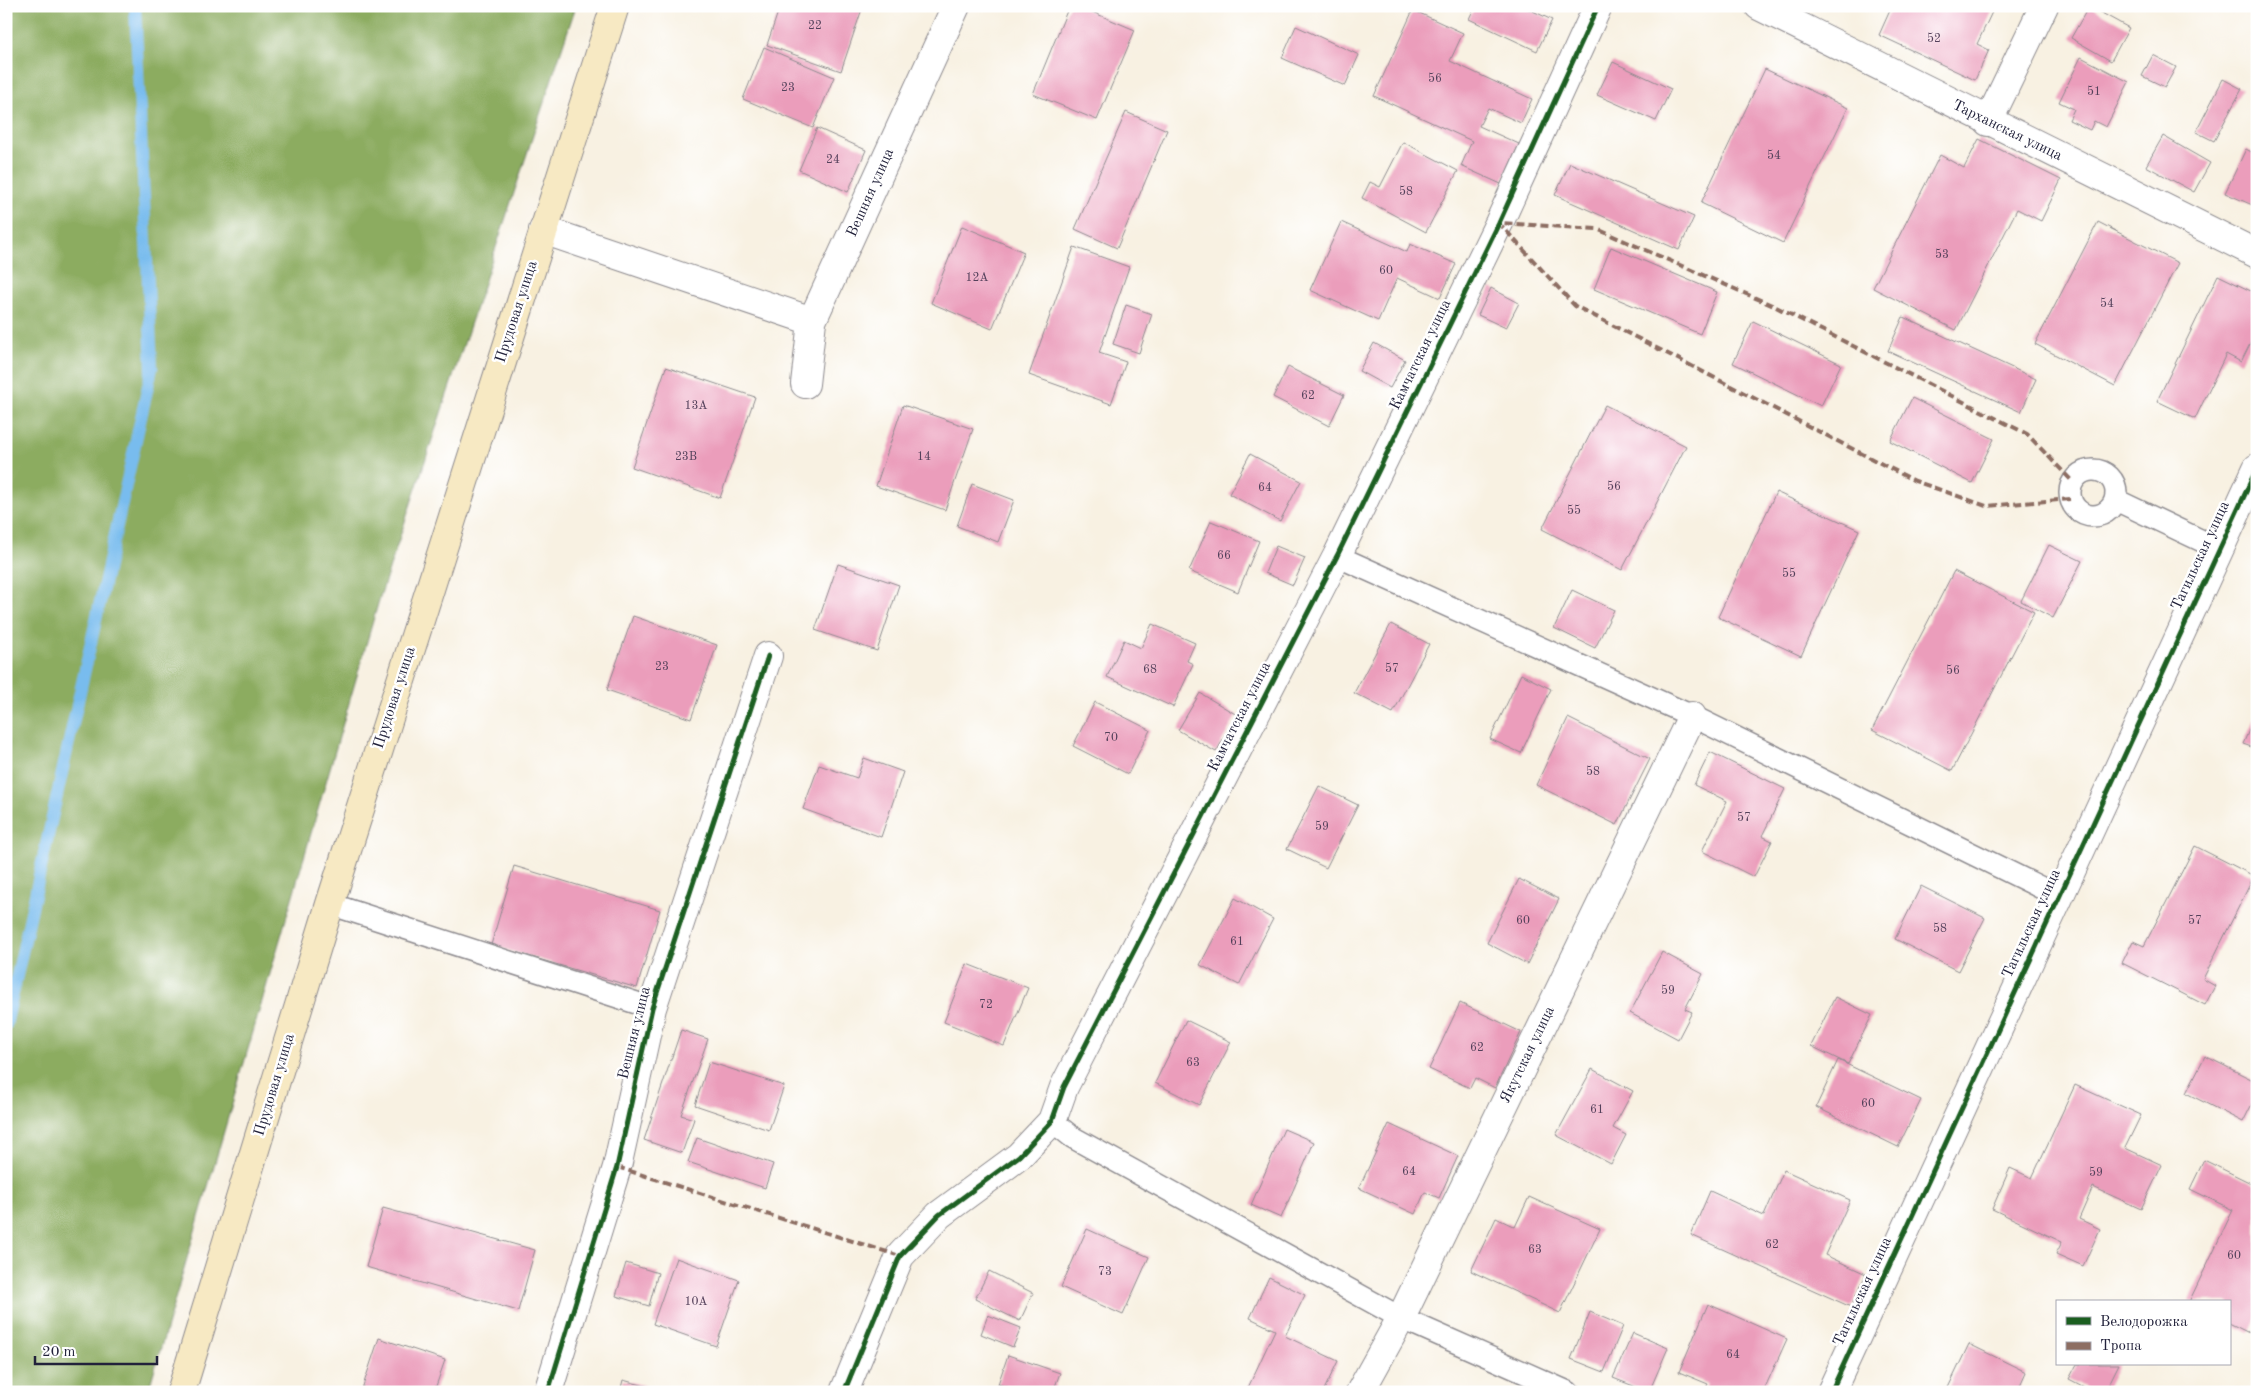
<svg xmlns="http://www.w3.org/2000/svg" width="2263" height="1398" font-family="'Old Standard TT',serif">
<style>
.forest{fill:#8cac60;stroke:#57674e}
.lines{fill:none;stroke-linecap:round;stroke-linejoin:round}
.stream{stroke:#78bcee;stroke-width:12}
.building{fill:#eb9dbb}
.lane-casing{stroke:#8d8a8e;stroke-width:24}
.street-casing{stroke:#8d8a8e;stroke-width:30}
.secondary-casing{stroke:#8d8a8e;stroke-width:30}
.lane{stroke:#fff;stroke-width:21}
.street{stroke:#fff;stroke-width:28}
.secondary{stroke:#f7e9c3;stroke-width:28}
.quiet{stroke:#8d6e63;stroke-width:4;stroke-dasharray:8 4;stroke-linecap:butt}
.cycleway-casing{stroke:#fff;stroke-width:8}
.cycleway{stroke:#1b5e20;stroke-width:5}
.labels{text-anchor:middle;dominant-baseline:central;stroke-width:5;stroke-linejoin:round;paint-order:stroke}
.number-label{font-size:12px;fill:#54415b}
.street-label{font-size:15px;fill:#22223b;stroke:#fff}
</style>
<rect width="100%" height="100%" fill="#fff"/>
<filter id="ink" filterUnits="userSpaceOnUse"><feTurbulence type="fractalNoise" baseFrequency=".02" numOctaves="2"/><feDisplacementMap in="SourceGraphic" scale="10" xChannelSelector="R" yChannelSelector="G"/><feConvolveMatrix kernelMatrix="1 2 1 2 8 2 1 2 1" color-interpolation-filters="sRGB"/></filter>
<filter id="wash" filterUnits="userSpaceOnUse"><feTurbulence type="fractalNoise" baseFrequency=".0096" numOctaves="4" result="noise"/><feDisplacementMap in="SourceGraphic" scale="20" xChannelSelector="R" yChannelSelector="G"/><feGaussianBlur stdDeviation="1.12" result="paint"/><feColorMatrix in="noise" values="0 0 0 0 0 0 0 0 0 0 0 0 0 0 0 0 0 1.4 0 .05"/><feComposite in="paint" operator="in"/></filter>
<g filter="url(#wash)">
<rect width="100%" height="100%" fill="#f8f1e2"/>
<path class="forest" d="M6,6H576L380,597L148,1392H6Z"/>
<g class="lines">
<path class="stream" d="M6,1025L152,368L135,6"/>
</g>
<g id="blocks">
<g class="building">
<path d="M780,6H863L841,71L767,45Z"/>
<path d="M1069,6H1078L1135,30L1097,120L1033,94Z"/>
<path d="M1475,6H1522L1552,20L1537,51L1469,19Z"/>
<path d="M1892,6H1981L1992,12L1977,44L1989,50L1975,80L1879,35Z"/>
<path d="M2089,6L2129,28L2111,61L2071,38Z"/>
<path d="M1413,10L1463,33L1450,61L1532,99L1521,123L1488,108L1479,126L1519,144L1501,184L1461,166L1472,141L1374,96Z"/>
<path d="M1296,26L1359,55L1345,86L1282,58Z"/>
<path d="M764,47L834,77L813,128L743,99Z"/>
<path d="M2153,55L2176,67L2165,87L2142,76Z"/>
<path d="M2081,57L2129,82L2106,127L2094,121L2090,130L2069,120L2074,109L2059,102Z"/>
<path d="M1613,62L1671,89L1656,121L1597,95Z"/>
<path d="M1765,69L1848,108L1783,243L1701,203Z"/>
<path d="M2223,79L2242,89L2214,141L2196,132Z"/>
<path d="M1126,112L1167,130L1117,248L1075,229Z"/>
<path d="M817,128L866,150L848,192L799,170Z"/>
<path d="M2163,136L2210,163L2194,192L2146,166Z"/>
<path d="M1979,139L2061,180L2041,221L2017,209L1956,330L1873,288L1940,155L1964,168Z"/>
<path d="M1403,142L1458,171L1426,232L1362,198L1370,182L1380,187Z"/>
<path d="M2246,149L2257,155V207L2225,193Z"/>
<path d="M1570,163L1694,217L1679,250L1555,195Z"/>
<path d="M1341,222L1407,252L1410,244L1456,264L1440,298L1397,278L1378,321L1310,290Z"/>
<path d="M2098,222L2178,263L2115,386L2035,344Z"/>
<path d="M962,226L1024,252L992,329L931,303Z"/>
<path d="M1074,247L1129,267L1099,353L1126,362L1111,404L1029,375Z"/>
<path d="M1611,247L1717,292L1700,334L1594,289Z"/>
<path d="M2218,275L2257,294V330L2241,362L2226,354L2195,419L2157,401Z"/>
<path d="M1491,288L1519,303L1506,328L1478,315Z"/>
<path d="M1126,305L1152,314L1139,353L1113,344Z"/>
<path d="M1903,317L2036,379L2021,412L1888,351Z"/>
<path d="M1753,321L1841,364L1821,406L1733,363Z"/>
<path d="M1374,343L1405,360L1390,388L1359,371Z"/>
<path d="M666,367L755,397L720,498L632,467Z"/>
<path d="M1288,367L1344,395L1329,426L1273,397Z"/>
<path d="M1912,398L1994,439L1972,483L1890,441Z"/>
<path d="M903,405L973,429L945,510L876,486Z"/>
<path d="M1605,405L1686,446L1622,570L1542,529Z"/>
<path d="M1250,454L1301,481L1280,521L1229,494Z"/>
<path d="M972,484L1014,500L998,542L957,526Z"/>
<path d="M1776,492L1859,530L1801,656L1718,617Z"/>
<path d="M1211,521L1259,541L1238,592L1189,571Z"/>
<path d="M2049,545L2082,561L2053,618L2021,601Z"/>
<path d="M1276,546L1305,558L1293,585L1265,573Z"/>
<path d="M838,564L899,585L877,651L815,630Z"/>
<path d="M1954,571L2034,612L1952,771L1872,730Z"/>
<path d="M1572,590L1614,610L1595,648L1554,628Z"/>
<path d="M633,616L717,645L691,719L607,690Z"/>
<path d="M1152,624L1195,643L1187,661L1193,664L1173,707L1107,677L1124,640L1141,648Z"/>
<path d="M1391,624L1429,644L1393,713L1354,693Z"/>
<path d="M1521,674L1551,689L1521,753L1490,739Z"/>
<path d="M1200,693L1237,715L1216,752L1178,730Z"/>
<path d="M1095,702L1150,730L1128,774L1073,746Z"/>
<path d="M2257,712V749L2243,744Z"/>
<path d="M1568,718L1650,759L1617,825L1536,785Z"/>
<path d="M1710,752L1785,789L1762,836L1772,841L1754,877L1702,851L1727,801L1694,785Z"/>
<path d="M864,758L903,772L881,837L803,809L819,765L857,778Z"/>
<path d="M1319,786L1358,805L1326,868L1287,849Z"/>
<path d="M2195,846L2254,876L2203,979L2215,986L2205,1005L2122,963L2133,941L2144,946Z"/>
<path d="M514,866L660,910L637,988L491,945Z"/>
<path d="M1519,879L1559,899L1527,964L1487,943Z"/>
<path d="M1921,886L1985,918L1958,971L1895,939Z"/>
<path d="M1235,898L1273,919L1239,985L1200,965Z"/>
<path d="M1662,952L1703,974L1685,1009L1692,1012L1678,1039L1630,1013Z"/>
<path d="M967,964L1028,988L1004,1046L944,1022Z"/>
<path d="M1835,997L1872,1015L1848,1064L1811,1046Z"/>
<path d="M1460,1003L1521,1032L1495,1088L1475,1078L1470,1088L1429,1069Z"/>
<path d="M1186,1020L1231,1042L1199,1105L1155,1083Z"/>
<path d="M681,1030L708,1039L681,1115L694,1119L682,1153L644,1140Z"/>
<path d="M2205,1056L2257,1082V1094L2243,1122L2186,1093Z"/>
<path d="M1838,1060L1921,1100L1898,1147L1816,1107Z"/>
<path d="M709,1062L784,1086L769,1130L695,1105Z"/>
<path d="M1592,1069L1633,1091L1613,1128L1626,1135L1611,1164L1556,1135Z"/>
<path d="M2075,1085L2141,1115L2125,1148L2162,1165L2141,1209L2093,1187L2079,1219L2100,1229L2083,1266L2056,1254L2062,1242L1992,1209L2010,1168L2032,1178Z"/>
<path d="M1389,1124L1458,1156L1439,1198L1425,1192L1415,1214L1359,1188Z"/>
<path d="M1284,1129L1314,1142L1281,1218L1251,1205Z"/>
<path d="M697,1138L773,1164L765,1188L688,1162Z"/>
<path d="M2204,1160L2257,1186V1316L2249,1333L2229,1323V1302H2189L2233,1210L2190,1189Z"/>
<path d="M1784,1170L1850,1200L1825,1255L1866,1274L1851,1307L1691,1235L1710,1191L1764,1216Z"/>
<path d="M1529,1197L1600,1229L1560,1313L1471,1271L1496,1218L1515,1227Z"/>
<path d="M383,1208L535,1250L518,1311L366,1267Z"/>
<path d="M1087,1229L1149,1257L1123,1315L1061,1287Z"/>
<path d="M676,1258L739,1280L716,1346L653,1324Z"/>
<path d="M626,1263L658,1273L649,1306L616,1296Z"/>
<path d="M989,1271L1033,1293L1020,1321L975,1299Z"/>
<path d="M1269,1277L1305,1295L1285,1336L1338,1361L1323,1392H1246L1275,1330L1250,1318Z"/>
<path d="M1708,1304L1787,1339L1763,1392H1704L1708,1384L1679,1372Z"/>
<path d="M1590,1312L1623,1326L1604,1372L1571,1359Z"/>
<path d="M988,1315L1021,1328L1013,1347L981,1334Z"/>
<path d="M1633,1333L1668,1348L1649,1392L1613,1378Z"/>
<path d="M379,1338L445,1360L434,1392H361Z"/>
<path d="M1969,1344L2026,1372L2017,1392H1946Z"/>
<path d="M1008,1355L1060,1373L1053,1392H1006L1008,1387L998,1384Z"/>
<path d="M2077,1364H2119L2105,1392H2094L2069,1379Z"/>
<path d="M623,1380L664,1391V1392H620Z"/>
</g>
</g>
</g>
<g filter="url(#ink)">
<use href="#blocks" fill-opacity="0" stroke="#8d8a8e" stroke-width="1"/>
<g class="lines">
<defs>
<g id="lane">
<circle cx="2093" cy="493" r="23"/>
<path d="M2116,500L2219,549"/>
<path d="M1337,556L1692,716L2058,896"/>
<path d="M330,904L652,1008"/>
<path d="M1052,1121L1072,1137L1401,1318L1568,1392"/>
</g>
<g id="street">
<path d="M1759,6L2257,254"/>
<path d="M1988,122L2044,6"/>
<path d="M543,230L812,321"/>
<path d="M805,384L812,321L956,6"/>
<path d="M548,1392L617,1167L652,1008L768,656"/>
<path d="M844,1392L900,1256L939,1215L1019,1156L1052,1121L1064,1087L1337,556L1499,223L1598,6"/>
<path d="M1360,1392L1401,1318L1692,716"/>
<path d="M1831,1392L2257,468"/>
</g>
<path id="secondary" d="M181,1392L330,904L615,6"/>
</defs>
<use href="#lane" class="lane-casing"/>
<use href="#street" class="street-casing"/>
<use href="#secondary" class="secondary-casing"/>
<use href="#lane" class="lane"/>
<use href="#street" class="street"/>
<use href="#secondary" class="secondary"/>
<g class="quiet">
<path d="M2070,499L1986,506L1915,481L1575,306L1499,223L1597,229L1774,306L2027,434L2072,481"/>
<path d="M617,1167L900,1256"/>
</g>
<defs>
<g id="cycleway">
<path d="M548,1392L617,1167L652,1008L768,656"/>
<path d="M844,1392L900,1256L939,1215L1019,1156L1052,1121L1064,1087L1337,556L1499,223L1598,6"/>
<path d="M1831,1392L2257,468"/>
</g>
</defs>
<use href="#cycleway" class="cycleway-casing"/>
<use href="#cycleway" class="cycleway"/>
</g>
</g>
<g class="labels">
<g class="number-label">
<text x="815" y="26">22</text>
<text x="1934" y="39">52</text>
<text x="1435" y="79">56</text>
<text x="788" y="88">23</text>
<text x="2094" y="92">51</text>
<text x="1774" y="156">54</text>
<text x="833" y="160">24</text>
<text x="1406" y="192">58</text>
<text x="1942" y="255">53</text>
<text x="1386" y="271">60</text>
<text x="977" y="278">12А</text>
<text x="2107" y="304">54</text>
<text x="1308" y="396">62</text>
<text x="696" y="406">13А</text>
<text x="686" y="457">23В</text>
<text x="924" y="457">14</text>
<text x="1614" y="487">56</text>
<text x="1265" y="488">64</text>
<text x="1574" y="511">55</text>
<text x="1224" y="556">66</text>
<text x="1789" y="574">55</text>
<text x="662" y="667">23</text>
<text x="1392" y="669">57</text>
<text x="1150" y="670">68</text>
<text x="1953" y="671">56</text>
<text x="1111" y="738">70</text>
<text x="1593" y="772">58</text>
<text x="1744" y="818">57</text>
<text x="1322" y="827">59</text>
<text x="1523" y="921">60</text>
<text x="2195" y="921">57</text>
<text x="1940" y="929">58</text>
<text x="1237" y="942">61</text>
<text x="1668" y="991">59</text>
<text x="986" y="1005">72</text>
<text x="1477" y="1048">62</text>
<text x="1193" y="1063">63</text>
<text x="1868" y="1104">60</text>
<text x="1597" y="1110">61</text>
<text x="1409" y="1172">64</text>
<text x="2096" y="1173">59</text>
<text x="1772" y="1245">62</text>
<text x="1535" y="1250">63</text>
<text x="2234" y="1256">60</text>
<text x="1105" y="1272">73</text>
<text x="696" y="1302">10А</text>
<text x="1733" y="1355">64</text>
</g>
<g class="street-label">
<text transform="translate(2007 131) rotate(26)">Тарханская улица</text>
<text transform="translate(871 193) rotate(-66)">Вешняя улица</text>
<text transform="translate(517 312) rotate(-72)">Прудовая улица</text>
<text transform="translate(1421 355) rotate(-64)">Камчатская улица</text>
<text transform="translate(2201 556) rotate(-65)">Тагильская улица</text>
<text transform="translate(395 698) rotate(-72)">Прудовая улица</text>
<text transform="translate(1240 717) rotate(-63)">Камчатская улица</text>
<text transform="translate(2032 924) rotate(-65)">Тагильская улица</text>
<text transform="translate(635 1033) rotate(-76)">Вешняя улица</text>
<text transform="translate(1528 1055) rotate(-64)">Якутская улица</text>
<text transform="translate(275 1085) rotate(-73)">Прудовая улица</text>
<text transform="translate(1863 1292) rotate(-65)">Тагильская улица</text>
</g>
</g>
<rect width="2263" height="1398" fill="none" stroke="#fff" stroke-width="25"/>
<rect x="2056" y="1300" width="175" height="65" fill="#ffffff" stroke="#a7a7b1"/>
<rect x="2066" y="1317" width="25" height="8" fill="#1b5e20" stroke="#a7a7b1"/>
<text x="2100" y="1326" font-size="15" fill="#22223b">Велодорожка</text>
<rect x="2066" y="1342" width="25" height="8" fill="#8d6e63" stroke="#a7a7b1"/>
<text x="2100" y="1350" font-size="15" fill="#22223b">Тропа</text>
<path d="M35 1356v8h122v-8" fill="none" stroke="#22223b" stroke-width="2.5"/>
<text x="42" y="1356" font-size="15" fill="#22223b" stroke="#ffffff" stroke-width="4" paint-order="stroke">20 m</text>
</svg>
